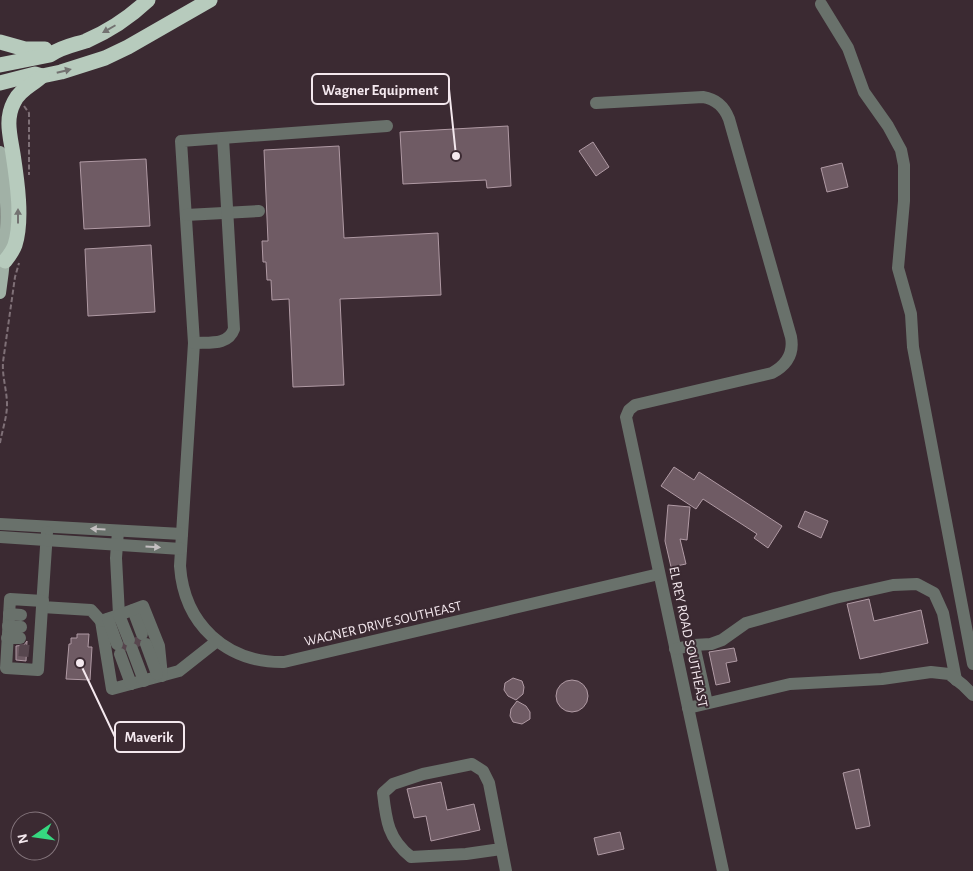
<svg xmlns="http://www.w3.org/2000/svg" width="973" height="871" font-family="'Alegreya Sans',sans-serif">
<style>
.building{fill:#6f5b64;stroke:#b09aa4}
.lines{fill:none;stroke-linecap:round;stroke-linejoin:round}
.minor-tunnel{stroke:#57464e;stroke-width:12;stroke-dasharray:12 6;stroke-linecap:butt}
.path{stroke:#7f7077;stroke-width:2;stroke-dasharray:5 2.5;stroke-linecap:butt}
.minor{stroke:#69716b;stroke-width:12}
.major{stroke:#a1b1a6;stroke-width:12}
.highway{stroke:#b7cbbd;stroke-width:15}
.oneway{fill:#737271}
.oneway2{fill:#c3bec0}
.labels{text-anchor:middle;dominant-baseline:central;stroke-width:4;stroke-linejoin:round;paint-order:stroke}
.street-label{font-size:14px;fill:#f4e8ee;stroke:#3b2a32}
.leader{fill:none;stroke:#f4e8ee;stroke-width:2}
.callout-dot{fill:#f4e8ee;stroke:#3b2a32;stroke-width:2}
.callout{fill:#3b2a32;stroke:#f4e8ee;stroke-width:2}
.callout-label{font-size:15px;text-anchor:middle;font-weight:bold;fill:#f4e8ee}
</style>
<rect width="100%" height="100%" fill="#3b2a32"/>
<g class="building">
<path d="M508,126L511,186L487,188L486,180L403,184L400,132Z"/>
<path d="M593,142L609,167L596,176L579,151Z"/>
<path d="M339,146L344,238L438,233L441,295L340,299L344,385L293,387L289,299L272,300L271,280H267L266,262H263L262,241H268L264,150Z"/>
<path d="M146,159L150,226L84,229L80,162Z"/>
<path d="M842,163L848,187L827,192L821,168Z"/>
<path d="M151,245L155,312L88,316L85,249Z"/>
<path d="M674,467L694,480L699,472L782,526L768,548L754,538L757,534L703,499L696,509L661,486Z"/>
<path d="M668,505L690,507L687,540L680,539L686,564L671,567L665,541Z"/>
<path d="M805,511L828,521L821,538L798,527Z"/>
<path d="M869,599L874,621L921,610L928,643L860,659L847,604Z"/>
<path d="M77,634H89L88,647H92L90,680L66,679L69,644H71V638H77Z"/>
<path d="M27,641L26,661L16,660V646L24,645Z"/>
<path d="M734,648L737,661L726,663L730,682L716,685L709,652Z"/>
<path d="M513,678L522,681L524,687L523,694L516,700L508,696L504,690L505,683Z"/>
<circle cx="572" cy="696" r="16"/>
<path d="M517,701L526,706L530,712V719L522,724L513,722L510,716L511,709Z"/>
<path d="M859,769L870,826L856,829L843,773Z"/>
<path d="M441,782L447,810L474,804L480,830L431,841L426,816L414,818L407,789Z"/>
<path d="M620,832L624,849L598,855L594,838Z"/>
</g>
<g class="lines">
<g class="minor-tunnel">
<path d="M136,637L140,646"/>
<path d="M122,642L126,651"/>
<path d="M19,650L29,651"/>
</g>
<g class="path">
<path d="M24,106L29,113V175"/>
<path d="M0,443C2,431 7,417 7,405C7,390 2,377 3,362L15,277L19,263"/>
</g>
<g class="minor">
<path d="M821,4L848,48L864,92L888,126L901,150L904,165V201L898,268L911,314L913,347L973,664"/>
<path d="M596,103L703,97C716,99 724,106 729,119L791,337C794,353 787,365 772,373L635,405L629,410L626,417L723,871"/>
<path d="M387,126L181,141L194,343L180,566C184,624 226,663 284,662L659,574"/>
<path d="M186,215L259,211"/>
<path d="M194,343C209,342 228,346 234,329L223,138"/>
<path d="M0,524L182,534"/>
<path d="M118,531L116,558L119,615L101,621L112,689L179,671L217,641"/>
<path d="M47,532L42,607L91,610L101,621"/>
<path d="M0,537L181,549"/>
<path d="M42,607L38,670L6,668L10,599L43,601"/>
<path d="M133,610L142,634"/>
<path d="M9,614L21,615"/>
<path d="M108,619L117,644"/>
<path d="M8,626L21,627"/>
<path d="M7,638H20"/>
<path d="M129,640L119,615L143,606L159,646L162,676"/>
<path d="M146,644L157,674"/>
<path d="M694,645L711,644L722,640L746,623L835,598L893,585L917,584L934,593L943,613L956,680"/>
<path d="M132,649L144,681"/>
<path d="M675,649L694,645L707,703"/>
<path d="M120,654L131,684"/>
<path d="M688,708L790,684L882,679L931,672L949,674L963,685L973,695"/>
<path d="M501,849L466,854L411,857C388,839 386,820 383,793L393,784L423,774L472,764L483,771L489,783L506,871"/>
</g>
<path class="major" d="M0,152C10,198 7,246 0,293"/>
<g class="highway">
<path d="M0,42L25,49H45"/>
<path d="M0,65L50,55C61,47 74,45 86,41C109,31 130,17 148,0"/>
<path d="M0,83L35,74L42,76L61,72L105,58L128,47L210,0"/>
<path d="M5,261C9,256 13,251 15,245C23,220 17,180 13,154C10,135 5,119 14,102C20,89 33,85 42,76"/>
</g>
</g>
<defs><path id="oneway-solid" d="M-6-.8H1V-3.2L6.5 0L1 3.2V.8H-6Z" transform="scale(1.25)"/></defs>
<g class="oneway">
<use href="#oneway-solid" transform="translate(109 29) rotate(150)"/>
<use href="#oneway-solid" transform="translate(64 71) rotate(-14)"/>
<use href="#oneway-solid" transform="translate(18 216) rotate(-90)"/>
</g>
<g class="oneway2">
<use href="#oneway-solid" transform="translate(98 529) rotate(-177)"/>
<use href="#oneway-solid" transform="translate(153 547) rotate(4)"/>
</g>
<g class="labels">
<g class="street-label">
<text transform="translate(383 624) rotate(-13)">WAGNER DRIVE SOUTHEAST</text>
<text transform="translate(688 637) rotate(78)">EL REY ROAD SOUTHEAST</text>
</g>
</g>
<path class="leader" d="M456 156L449 89M80 663L115 737"/>
<g class="callout-dot">
<circle cx="456" cy="156" r="5"/>
<circle cx="80" cy="663" r="5"/>
</g>
<g class="callout">
<rect x="312" y="74" width="137" height="30" rx="5"/>
<rect x="115" y="722" width="69" height="30" rx="5"/>
</g>
<g class="callout-label">
<text x="380" y="95">Wagner Equipment</text>
<text x="149" y="742">Maverik</text>
</g>
<g transform="translate(35 836) rotate(257)"><circle r="24" fill="#3b2a32" stroke="#85767d"/>
<path d="M0-4L9 19L0 12L-9 19Z" fill="#36d880"/>
<text y="-8" font-size="14" font-weight="bold" text-anchor="middle" fill="#f4e8ee">N</text>
</g>
</svg>
